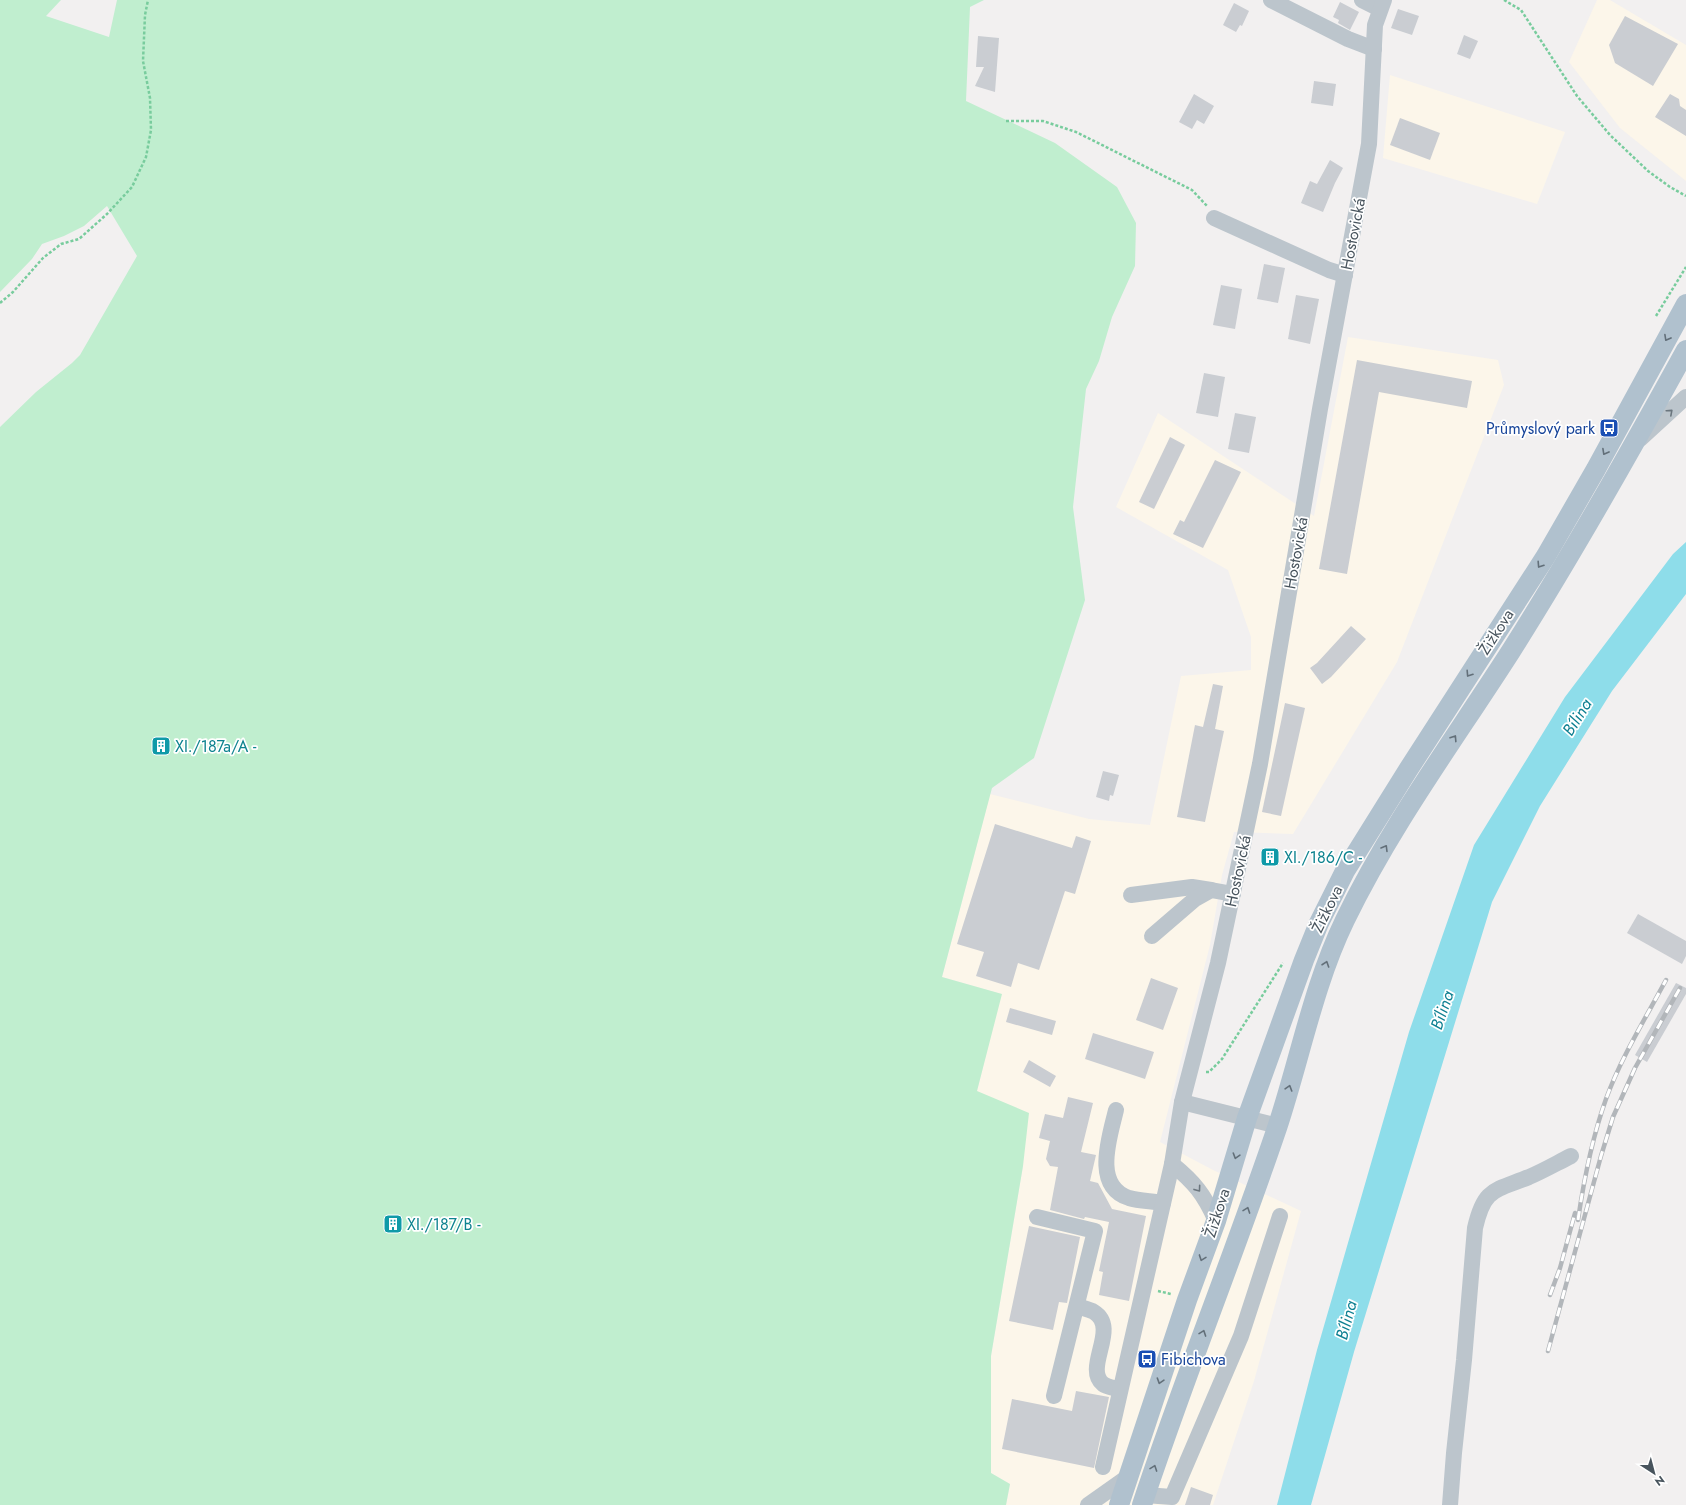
<svg xmlns="http://www.w3.org/2000/svg" width="1686" height="1505" font-family="Jost,sans-serif">
<style>
.commercial{fill:#fcf6ea}
.green{fill:#c0eecf}
.water{fill:#8eddea}
.building{fill:#cacdd2}
.lines{fill:none;stroke-linecap:round;stroke-linejoin:round}
.path{stroke:#78cc9d;stroke-width:2.5;stroke-dasharray:3 2;stroke-linecap:butt}
.minor{stroke:#bcc5cc;stroke-width:16}
.major{stroke:#b0c1ce;stroke-width:20}
.rail-casing{stroke:#b2b6ba;stroke-width:4.5}
.rail{stroke:#fff;stroke-width:3;stroke-dasharray:9;stroke-linecap:butt}
.oneway{stroke:#626f79}
.oneway2{stroke:#6b767e}
.labels{text-anchor:middle;dominant-baseline:central;stroke-width:3.5;stroke-linejoin:round;paint-order:stroke}
.street-label{font-size:16px;fill:#48545d;stroke:#fff}
.transit-label{font-size:16px;fill:#164399;stroke:#fff;text-anchor:end}
.culture-label{font-size:16px;fill:#0d838f;stroke:#fff;text-anchor:start}
.water-label{font-size:17px;font-style:italic;fill:#0f8092;stroke:#fff}
</style>
<rect width="100%" height="100%" fill="#f2f0f0"/>
<g class="commercial">
<path d="M1597,0H1610L1686,45V181L1620,128L1569,62Z"/>
<path d="M1390,75L1565,132L1537,204L1383,158Z"/>
<path d="M1348,337L1498,360L1504,385L1397,662L1293,834L1234,832L1222,875L1210,945L1160,1142L1213,1170L1301,1211L1254,1381L1213,1505H1006L1010,1484L991,1473V1356L1023,1166L977,1091L1001,994L942,977L990,794L1089,819L1150,825L1181,676L1251,670V637L1228,570L1116,507L1158,413L1314,516Z"/>
</g>
<path class="green" d="M0,0H61L46,16L109,37L117,0H984L970,7L966,101L1055,143L1117,187L1136,223L1135,266L1112,317L1099,361L1086,389L1073,507L1085,600L1034,758L992,788L942,977L1002,994L977,1091L1029,1113L1023,1166L991,1356V1473L1010,1484L1006,1505H0V427L36,392L72,363L80,355L137,256L107,206L84,226L64,236L42,244L32,259L0,292Z"/>
<path class="water" d="M1686,542V594L1612,691L1540,806L1492,902L1354,1352L1311,1505H1277L1317,1350L1409,1032L1474,845L1565,697L1673,554Z"/>
<g class="building">
<path d="M1340,2L1359,12L1350,30L1338,23L1339,20L1333,17Z"/>
<path d="M1234,3L1249,11L1242,26L1240,25L1236,32L1223,25Z"/>
<path d="M1398,9L1419,16L1412,35L1391,28Z"/>
<path d="M1625,16L1678,44L1653,86L1615,63L1609,45Z"/>
<path d="M1464,35L1478,41L1470,59L1457,54Z"/>
<path d="M978,36L999,38L995,92L975,86L984,67H976Z"/>
<path d="M1314,81L1336,84L1333,106L1311,103Z"/>
<path d="M1194,94L1214,106L1204,124L1197,120L1192,129L1179,122Z"/>
<path d="M1670,94L1679,99L1680,106L1686,110V136L1655,117Z"/>
<path d="M1400,118L1440,133L1430,160L1390,145Z"/>
<path d="M1330,160L1343,168L1335,183L1323,212L1301,203L1310,181L1317,184Z"/>
<path d="M1264,264L1285,268L1278,303L1257,299Z"/>
<path d="M1221,285L1242,289L1235,329L1213,325Z"/>
<path d="M1296,295L1319,299L1310,344L1288,339Z"/>
<path d="M1357,360L1472,381L1467,408L1379,392L1347,574L1319,569Z"/>
<path d="M1204,373L1225,377L1218,417L1196,413Z"/>
<path d="M1235,413L1256,417L1249,453L1228,449Z"/>
<path d="M1170,437L1185,445L1154,509L1139,502Z"/>
<path d="M1215,460L1241,472L1203,548L1173,534L1180,520L1184,522Z"/>
<path d="M1351,626L1366,639L1331,677L1322,684L1310,668L1317,663Z"/>
<path d="M1213,684L1223,686L1215,729L1224,731L1205,822L1177,817L1195,725L1203,727Z"/>
<path d="M1285,703L1305,708L1281,816L1262,812Z"/>
<path d="M1103,771L1119,775L1113,796L1110,795L1109,801L1096,797Z"/>
<path d="M995,824L1072,848L1076,836L1091,841L1075,894L1065,891L1039,970L1018,963L1011,987L976,976L984,952L957,944Z"/>
<path d="M1638,914L1686,941V956L1682,964L1627,933Z"/>
<path d="M1151,978L1178,988L1163,1030L1136,1020Z"/>
<path d="M1676,983L1686,988V994L1647,1062L1635,1055Z"/>
<path d="M1010,1008L1056,1021L1052,1035L1006,1022Z"/>
<path d="M1093,1033L1154,1052L1145,1079L1085,1059Z"/>
<path d="M1029,1060L1056,1076L1050,1087L1023,1072Z"/>
<path d="M1068,1097L1093,1103L1081,1152L1096,1155L1090,1181L1098,1183L1112,1209L1146,1216L1129,1301L1099,1295L1103,1272L1099,1271L1109,1222L1085,1217L1084,1219L1050,1210L1058,1167L1050,1166L1046,1159L1050,1141L1039,1138L1045,1114L1063,1118Z"/>
<path d="M1029,1226L1080,1237L1067,1303L1059,1302L1053,1330L1009,1321Z"/>
<path d="M1076,1391L1109,1397L1094,1468L1002,1449L1012,1399L1072,1411Z"/>
<path d="M1191,1487L1213,1495L1210,1505H1185Z"/>
</g>
<g class="lines">
<g class="path">
<path d="M1504,0L1521,10L1577,96L1610,135L1648,171L1670,187L1686,196"/>
<path d="M1006,121H1043L1076,132L1192,190L1207,206"/>
<path d="M0,303L13,292L43,258L61,244L79,239L107,214L132,187L146,157L151,130L150,98L143,61L145,15L148,0"/>
<path d="M1656,316L1686,267"/>
<path d="M1206,1072H1209L1222,1059L1283,963"/>
<path d="M1158,1291L1171,1294"/>
</g>
<g class="minor">
<path d="M1271,0L1348,39L1374,49"/>
<path d="M1362,0L1380,9"/>
<path d="M1214,218L1329,270L1345,275"/>
<path d="M1640,439L1686,397"/>
<path d="M1131,895L1192,887L1211,890"/>
<path d="M1152,936L1195,899L1211,890L1233,894"/>
<path d="M1182,1102L1278,1126"/>
<path d="M1116,1110C1110,1136 1092,1186 1129,1198C1139,1201 1152,1201 1163,1203"/>
<path d="M1172,1164C1194,1182 1204,1194 1216,1221"/>
<path d="M1037,1217L1095,1231L1054,1396"/>
<path d="M1077,1306C1082,1308 1089,1309 1094,1312C1120,1328 1083,1368 1103,1384C1107,1387 1115,1388 1120,1390"/>
<path d="M1103,1467L1172,1164L1182,1102L1218,963L1260,764L1320,409L1369,144L1375,25L1384,0"/>
<path d="M1145,1495L1172,1497L1241,1336L1280,1216"/>
<path d="M1088,1505L1129,1476"/>
<path d="M1450,1505L1454,1453L1464,1360L1475,1228C1484,1188 1494,1191 1529,1177C1543,1171 1557,1163 1571,1156"/>
</g>
<g class="major">
<path d="M1119,1505L1187,1300L1216,1221L1247,1118L1304,960L1319,923L1345,871L1408,770L1546,556L1596,469L1686,304"/>
<path d="M1142,1505C1184,1378 1234,1255 1277,1128C1300,1059 1313,986 1345,920C1391,825 1454,740 1511,651C1573,553 1630,452 1686,350"/>
</g>
<defs>
<g id="rail">
<path d="M1578,1220C1584,1179 1592,1138 1606,1099C1621,1058 1645,1019 1666,980"/>
<path d="M1550,1295L1560,1268L1575,1213"/>
<path d="M1548,1351L1601,1156L1613,1117L1635,1068L1680,988"/>
</g>
</defs>
<use href="#rail" class="rail-casing"/>
<use href="#rail" class="rail"/>
</g>
<defs><path id="oneway-chevron" d="M-2-3.5L2.5 0L-2 3.5" fill="none" stroke-width="1.6" stroke-linecap="round" stroke-linejoin="round"/></defs>
<g class="oneway">
<use href="#oneway-chevron" transform="translate(1667 338) rotate(119)"/>
<use href="#oneway-chevron" transform="translate(1605 452) rotate(119)"/>
<use href="#oneway-chevron" transform="translate(1540 565) rotate(123)"/>
<use href="#oneway-chevron" transform="translate(1469 674) rotate(123)"/>
<use href="#oneway-chevron" transform="translate(1454 738) rotate(-57)"/>
<use href="#oneway-chevron" transform="translate(1385 848) rotate(-59)"/>
<use href="#oneway-chevron" transform="translate(1326 964) rotate(-71)"/>
<use href="#oneway-chevron" transform="translate(1289 1088) rotate(-73)"/>
<use href="#oneway-chevron" transform="translate(1236 1156) rotate(107)"/>
<use href="#oneway-chevron" transform="translate(1247 1210) rotate(-70)"/>
<use href="#oneway-chevron" transform="translate(1202 1258) rotate(110)"/>
<use href="#oneway-chevron" transform="translate(1203 1333) rotate(-70)"/>
<use href="#oneway-chevron" transform="translate(1160 1381) rotate(108)"/>
<use href="#oneway-chevron" transform="translate(1154 1468) rotate(-70)"/>
</g>
<g class="oneway2">
<use href="#oneway-chevron" transform="translate(1670 412) rotate(-42)"/>
<use href="#oneway-chevron" transform="translate(1198 1189) rotate(54)"/>
</g>
<defs>
<symbol id="bus-square" viewBox="-11 -11 22 22"><rect x="-9" y="-9" width="18" height="18" rx="4" fill="#1a4fb4" stroke="#fff"/><path d="M-5-6H5V4H4V6H2V4H-2V6H-4V4H-5ZM-3.5-4V0h7V-4ZM-3.5 1.2v1.5H-2V1.2ZM2 1.2v1.5H3.5V1.2Z" fill="#fff"/></symbol>
<symbol id="building-square" viewBox="-11 -11 22 22"><rect x="-9" y="-9" width="18" height="18" rx="4" fill="#0f9aa8" stroke="#fff"/><path d="M-4-6H4V6H1V3H-1V6H-4ZM-2.5-4.3h1.7v1.8h-1.7ZM.8-4.3h1.7v1.8H.8ZM-2.5-1h1.7V.8h-1.7ZM.8-1h1.7V.8H.8Z" fill="#fff"/></symbol>
</defs>
<g fill-rule="evenodd">
<use href="#bus-square" x="1598" y="417" width="22" height="22"/>
<use href="#building-square" x="150" y="735" width="22" height="22"/>
<use href="#building-square" x="1259" y="846" width="22" height="22"/>
<use href="#building-square" x="382" y="1213" width="22" height="22"/>
<use href="#bus-square" x="1136" y="1348" width="22" height="22"/>
</g>
<g class="labels">
<g class="street-label">
<text transform="translate(1353 234) rotate(-79)">Hostovická</text>
<text transform="translate(1296 553) rotate(-80)">Hostovická</text>
<text transform="translate(1496 632) rotate(-57)">Žižkova</text>
<text transform="translate(1238 871) rotate(-78)">Hostovická</text>
<text transform="translate(1327 909) rotate(-64)">Žižkova</text>
<text transform="translate(1217 1213) rotate(-72)">Žižkova</text>
</g>
<g class="transit-label">
<text x="1595" y="428">Průmyslový park</text>
<text x="1161" y="1359" text-anchor="start">Fibichova</text>
</g>
<g class="culture-label">
<text x="175" y="746">XI./187a/A -</text>
<text x="1284" y="857">XI./186/C -</text>
<text x="407" y="1224">XI./187/B -</text>
</g>
<g class="water-label">
<text transform="translate(1577 717) rotate(-58)">Bílina</text>
<text transform="translate(1442 1010) rotate(-71)">Bílina</text>
<text transform="translate(1346 1320) rotate(-75)">Bílina</text>
</g>
</g>
<g transform="translate(1654 1473) rotate(144)" stroke="#ffffff" stroke-width="3" paint-order="stroke">
<path d="M0-3L7 15L0 10L-7 15Z" fill="#48545d"/>
<text y="-6" font-size="11" font-weight="bold" text-anchor="middle" fill="#48545d">N</text>
</g>
</svg>
